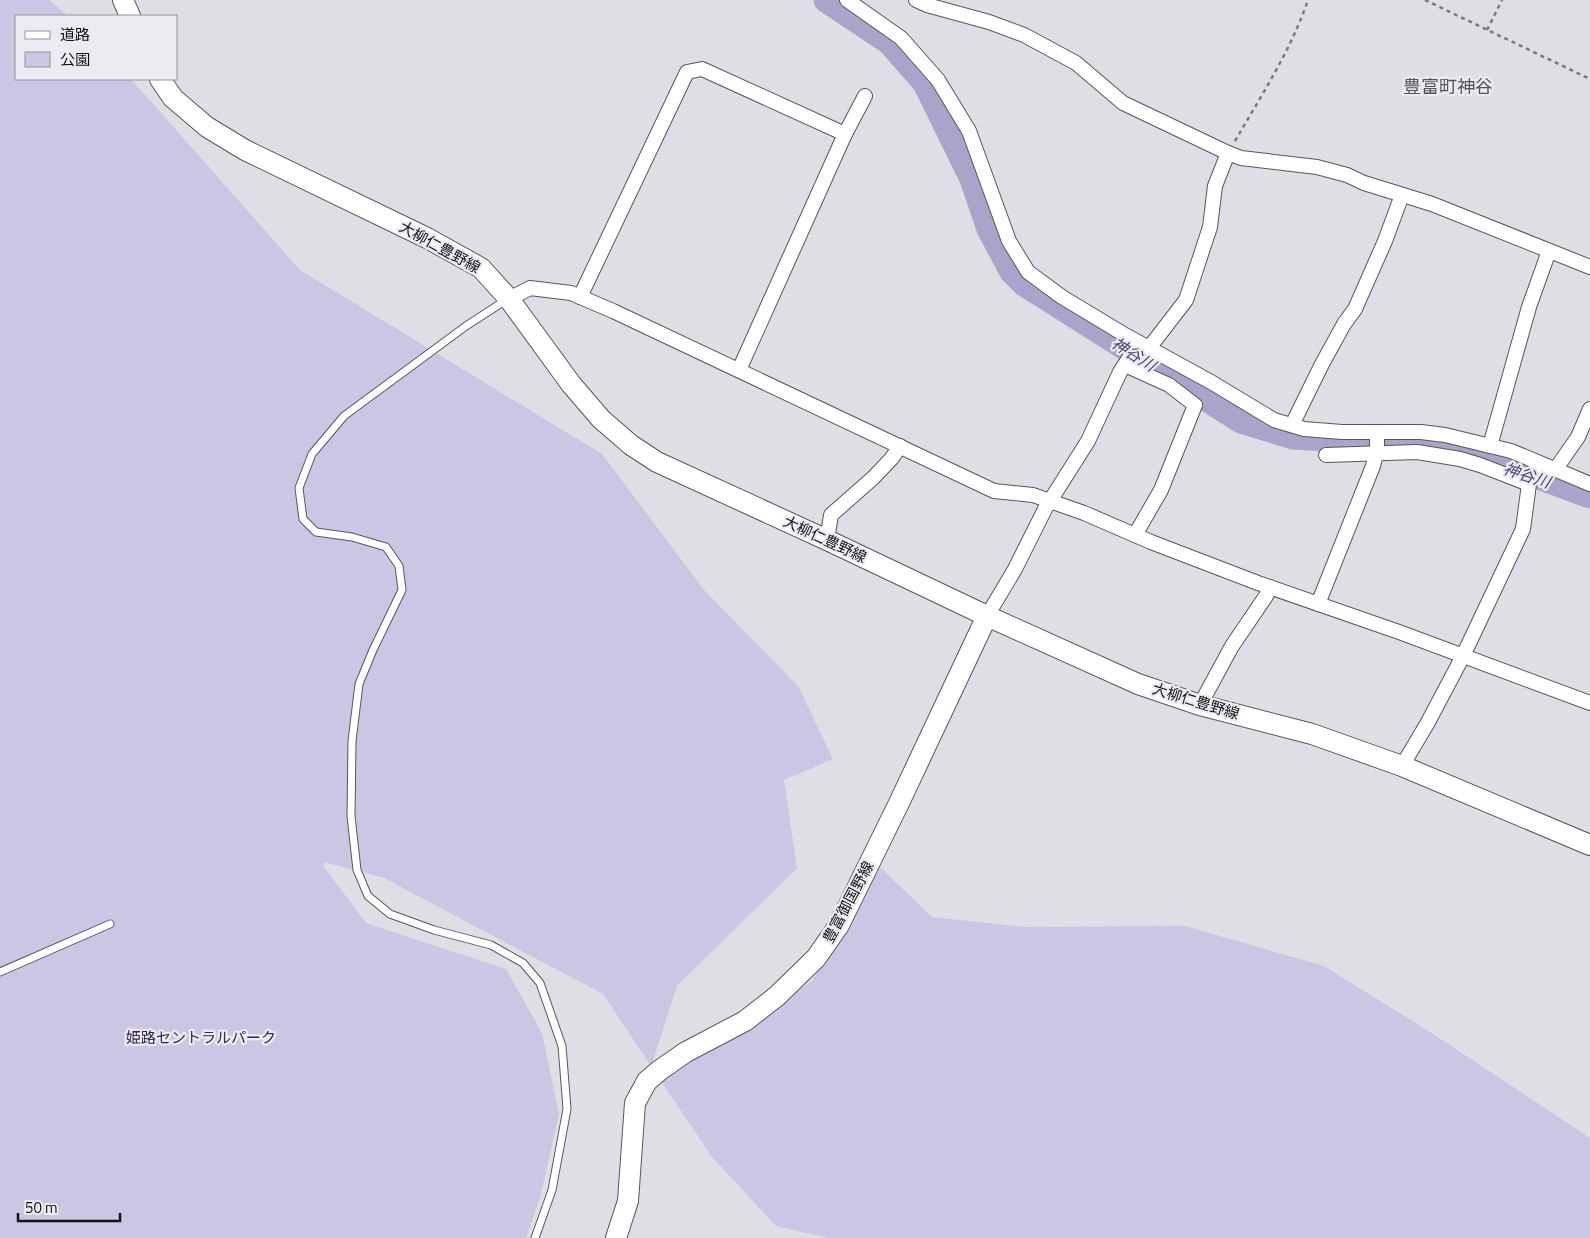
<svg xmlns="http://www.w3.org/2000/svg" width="1590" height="1238" font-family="'Titillium Web','Noto Sans JP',sans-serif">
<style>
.green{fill:#cbc6e3}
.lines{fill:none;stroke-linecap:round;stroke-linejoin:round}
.river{stroke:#aaa3ca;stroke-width:25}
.service-casing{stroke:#57565c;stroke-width:9}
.minor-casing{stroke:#57565c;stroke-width:16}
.secondary-casing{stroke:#57565c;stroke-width:22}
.path{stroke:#7a797d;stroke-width:2.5;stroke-dasharray:4 4;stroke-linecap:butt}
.service{stroke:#fff;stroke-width:7}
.minor{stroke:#fff;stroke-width:14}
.secondary{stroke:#fff;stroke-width:20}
.labels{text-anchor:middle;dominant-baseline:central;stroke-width:4.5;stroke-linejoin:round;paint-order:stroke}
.street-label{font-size:15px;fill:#121214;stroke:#ecebf1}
.park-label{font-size:15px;fill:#332557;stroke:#ecebf1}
.water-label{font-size:16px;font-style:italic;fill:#4e4176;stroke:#ecebf1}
.quarter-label{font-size:18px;fill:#545359;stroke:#ecebf1}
</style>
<rect width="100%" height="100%" fill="#dfdee4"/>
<g class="green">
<path d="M0,0H49L68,16H16V79H131L300,270L602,454L704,590L798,686L833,759L784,780L797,868L677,986L651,1066L603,994L384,878L324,862V867L366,923L506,969L542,1033L559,1114L540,1198L526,1238H0Z"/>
<path d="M876,863L932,917L1024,927L1185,926L1324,966L1427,1030L1590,1138V1238H828L776,1226L712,1157L657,1075L736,1037L813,980Z"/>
</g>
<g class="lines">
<path class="river" d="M826,0L889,42L925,83L972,179L989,229L1012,272L1024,284L1241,421L1293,437L1415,444L1443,447L1522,471L1590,496"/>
<defs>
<g id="service">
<path d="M506,300L466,326L344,416L312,454L299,488L303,519L316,532L352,537L386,547L399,566L402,590L373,650L359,684L352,741L351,816L357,870L368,896L390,914L434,930L491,945L523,963L540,983L562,1046L567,1109L552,1190L535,1238"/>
<path d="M0,972L110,924"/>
</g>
<g id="minor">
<path d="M847,0L901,38L938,80L969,131L1009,241L1028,272L1062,297L1125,335L1211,382L1274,420L1304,429L1342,432H1421L1445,435L1511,451L1590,484"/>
<path d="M916,0L927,5L989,22L1024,35L1076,63L1123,103L1228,153L1241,158L1317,167L1347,175L1364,183L1432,204L1590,267"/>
<path d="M580,297L687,72L702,69L845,134"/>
<path d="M509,299L530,288L571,293L613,311L994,491L1033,495L1084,513L1151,542L1258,583L1399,632L1590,703"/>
<path d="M1149,348L1186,300L1210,227L1215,186L1228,153"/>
<path d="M1125,365L1169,385L1195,405L1161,490L1135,535"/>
<path d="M739,370L845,134L865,96"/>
<path d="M1292,425L1322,364L1344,324L1355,309L1385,241L1402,195"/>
<path d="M1490,446L1529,307L1549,251"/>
<path d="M1326,455L1417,452L1460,459L1480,465L1529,484"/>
<path d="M1555,470L1578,437L1590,409"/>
<path d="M827,540L831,515L873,478L892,458L900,446"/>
<path d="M1318,604L1373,466L1377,450V432"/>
<path d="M987,616L1015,569L1045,509L1088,441L1120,372L1139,343"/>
<path d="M1200,705L1232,646L1266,596L1270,587"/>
<path d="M1402,766L1427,724L1463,656L1523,529L1529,484L1538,463"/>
</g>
<g id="secondary">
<path d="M123,0L130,16"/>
<path d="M160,79L173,98L207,127L245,150L427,238L481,268L509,299L571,384L601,419L631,445L657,462L827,540L987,616L1138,684L1200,705L1312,734L1402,766L1590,845"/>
<path d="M616,1238L628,1201L635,1103L647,1081L660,1070L686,1052L745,1021L777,996L816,958L839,925L899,803L987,616"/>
</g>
</defs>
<use href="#service" class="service-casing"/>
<use href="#minor" class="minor-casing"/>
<use href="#secondary" class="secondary-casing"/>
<g class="path">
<path d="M1425,0L1590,79"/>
<path d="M1487,30L1502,0"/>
<path d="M1235,141C1261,96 1291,50 1308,0"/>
</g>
<use href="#service" class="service"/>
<use href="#minor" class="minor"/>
<use href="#secondary" class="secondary"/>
</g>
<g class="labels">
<g class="street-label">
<text transform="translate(440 247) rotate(29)">大柳仁豊野線</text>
<text transform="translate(825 539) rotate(25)">大柳仁豊野線</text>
<text transform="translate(1196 701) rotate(17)">大柳仁豊野線</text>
<text transform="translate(848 902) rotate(-62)">豊富御国野線</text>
</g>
<g class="park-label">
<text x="201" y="1037">姫路セントラルパーク</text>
</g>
<g class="water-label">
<text transform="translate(1134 354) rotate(32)">神谷川</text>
<text transform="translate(1527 475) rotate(18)">神谷川</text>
</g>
<g class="quarter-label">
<text x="1448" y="86">豊富町神谷</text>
</g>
</g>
<rect x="15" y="15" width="162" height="65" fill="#ecebf1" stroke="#959499"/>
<rect x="25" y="31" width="25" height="8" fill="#ffffff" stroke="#959499"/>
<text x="60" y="40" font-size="15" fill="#121214">道路</text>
<rect x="25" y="52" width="25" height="15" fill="#cbc6e3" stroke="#959499"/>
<text x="60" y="65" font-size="15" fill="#121214">公園</text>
<path d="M18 1213v8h102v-8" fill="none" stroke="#121214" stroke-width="2.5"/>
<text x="25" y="1213" font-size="15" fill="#121214" stroke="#ecebf1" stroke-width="4" paint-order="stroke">50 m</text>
</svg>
